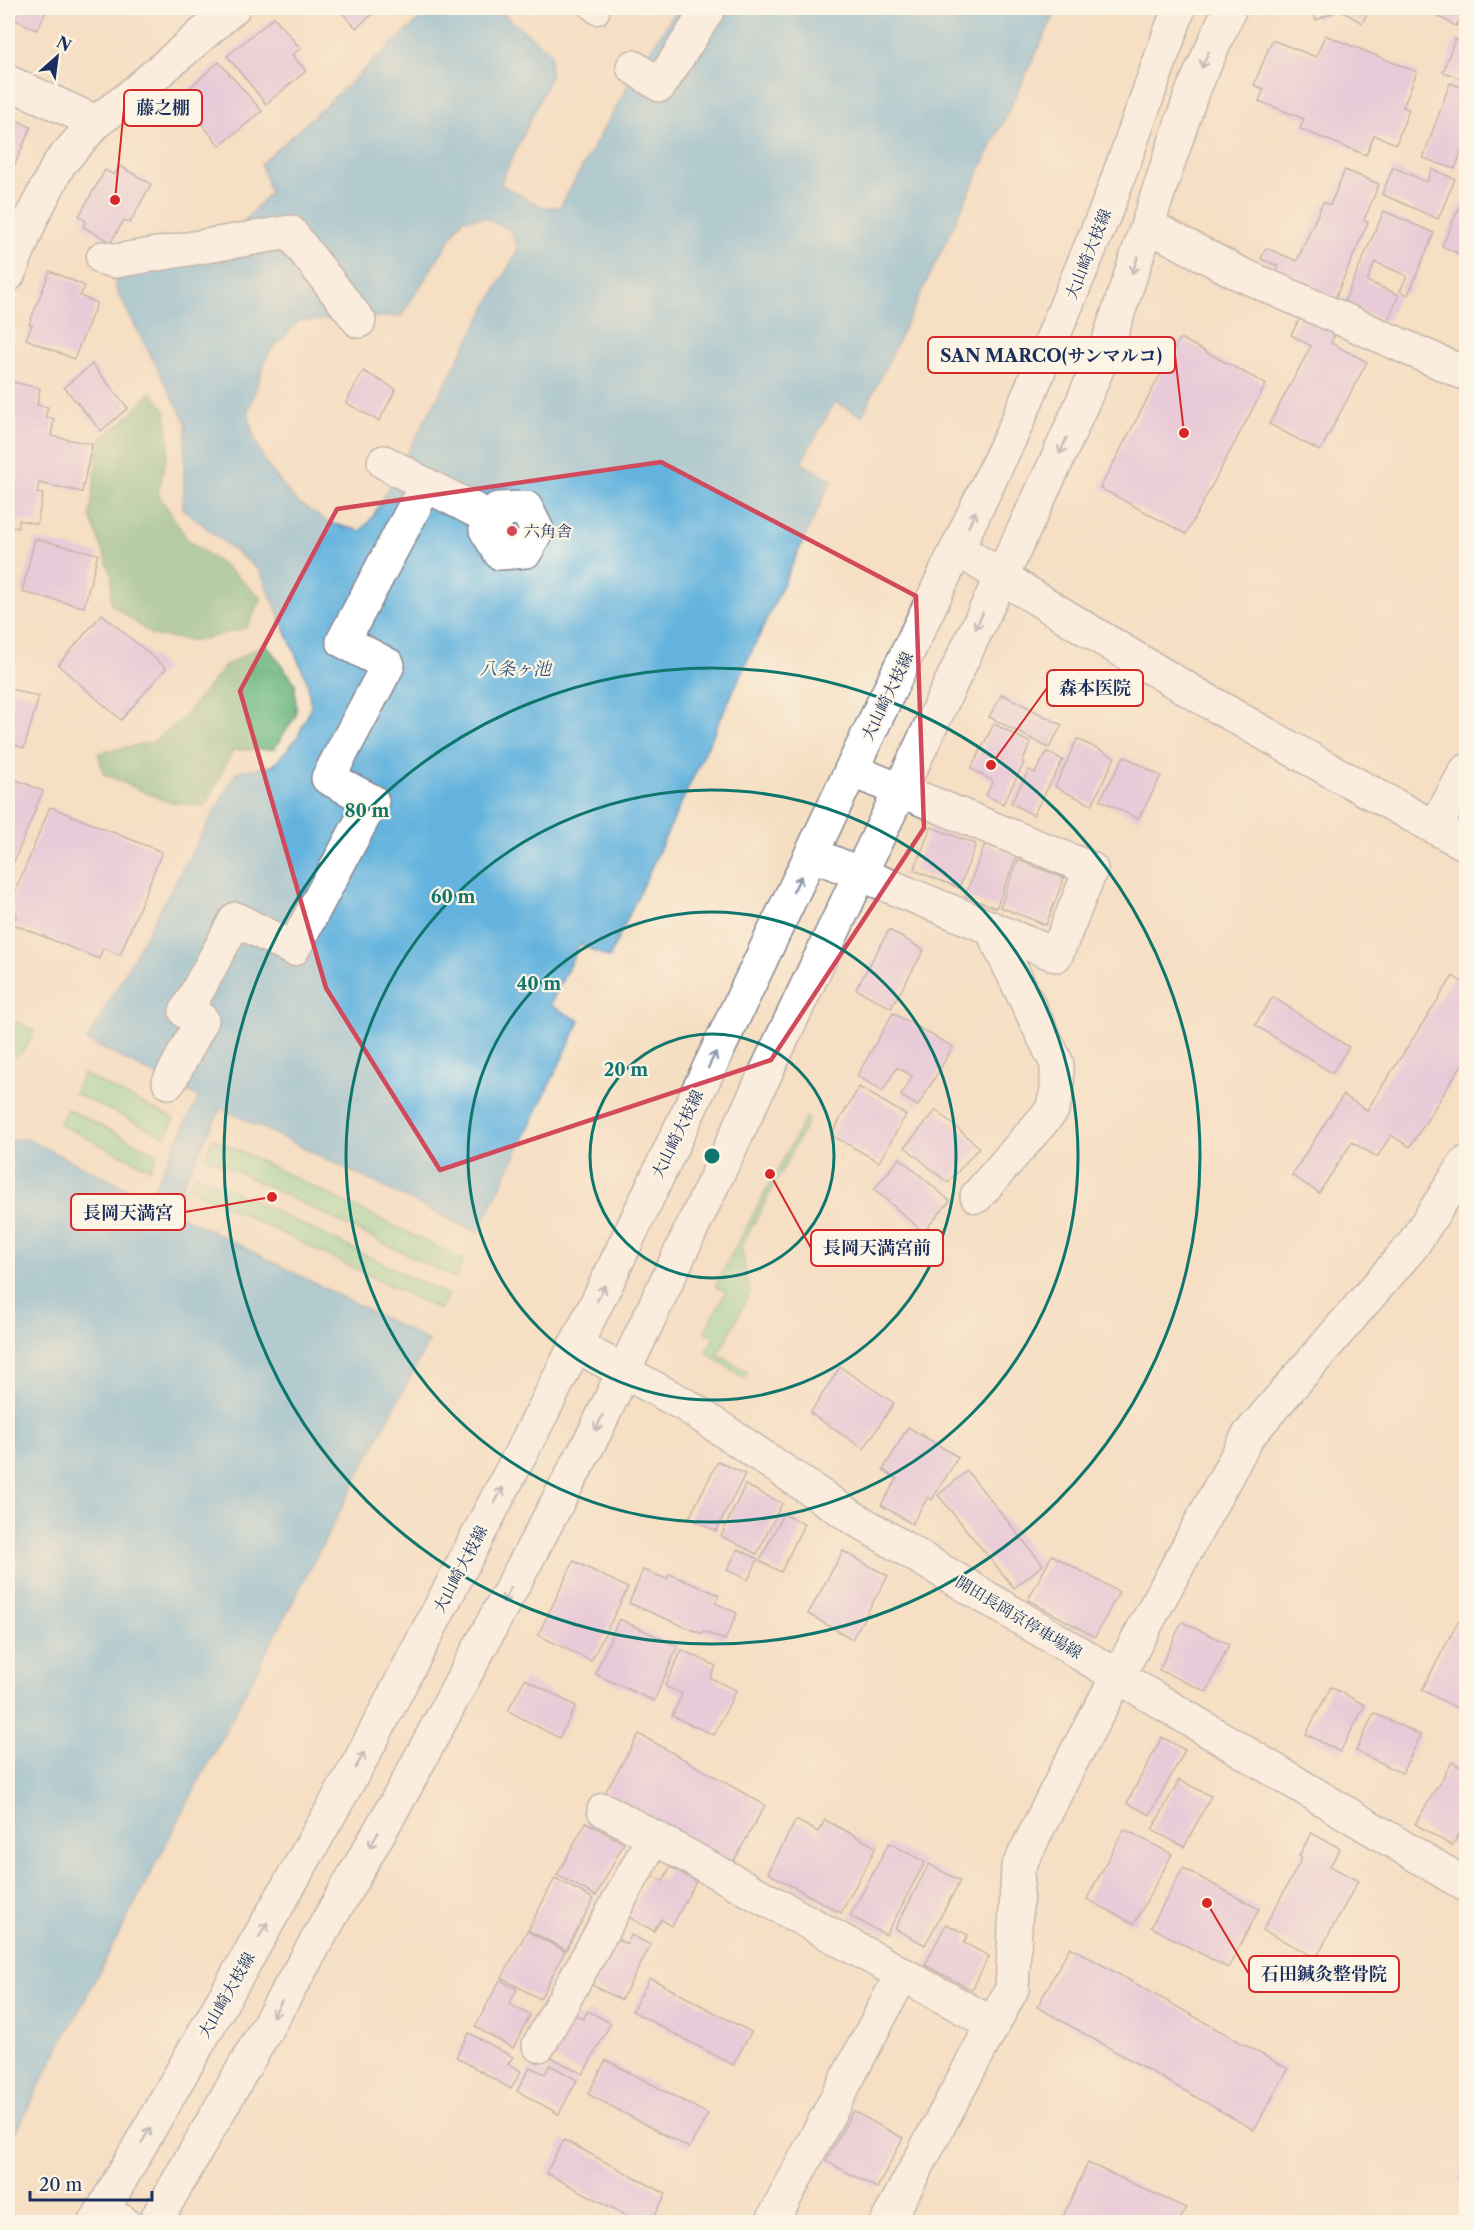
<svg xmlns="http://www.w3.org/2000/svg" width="1474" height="2230" font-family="'Libre Caslon Text','Noto Serif JP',serif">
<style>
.green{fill:#85d697;stroke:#50827a;stroke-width:1.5}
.forest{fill:#6cb780;stroke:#44736f;stroke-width:1.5}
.water{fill:#64b3de;stroke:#40719e;stroke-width:1.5;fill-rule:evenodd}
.building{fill:#d8b1f3}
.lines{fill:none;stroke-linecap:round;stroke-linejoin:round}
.service-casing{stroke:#888790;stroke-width:27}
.pedestrian-casing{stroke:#888790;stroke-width:36}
.minor-casing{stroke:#888790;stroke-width:36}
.secondary-casing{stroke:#888790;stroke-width:36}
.primary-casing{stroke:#888790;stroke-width:36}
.service{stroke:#fff;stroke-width:24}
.pedestrian{stroke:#fff;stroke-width:33}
.minor{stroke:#fff;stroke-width:33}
.secondary{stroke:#fff;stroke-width:33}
.primary{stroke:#fff;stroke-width:33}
.oneway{stroke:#8d97ae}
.marked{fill:none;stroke:#d1495b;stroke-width:4.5;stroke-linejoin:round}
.ring{fill:none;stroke:#0f766e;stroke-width:3}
.poi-dot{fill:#d1495b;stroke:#fcf5e5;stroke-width:2}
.labels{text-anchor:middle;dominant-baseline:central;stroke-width:4.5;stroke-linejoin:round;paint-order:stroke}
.street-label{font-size:16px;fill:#1b2f5e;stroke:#fcf5e5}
.poi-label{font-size:16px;fill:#1b2f5e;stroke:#fcf5e5;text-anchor:start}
.water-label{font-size:18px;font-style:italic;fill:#315784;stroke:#fcf5e5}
.centre{fill:#0f766e;stroke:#fcf5e5;stroke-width:3}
.ring-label{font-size:18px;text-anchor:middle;font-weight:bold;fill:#0f766e;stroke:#fcf5e5;stroke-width:4.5;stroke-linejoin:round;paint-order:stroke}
.leader{fill:none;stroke:#d62828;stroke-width:2}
.callout-dot{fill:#d62828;stroke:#fcf5e5;stroke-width:2}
.callout{fill:#fcf5e5;stroke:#d62828;stroke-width:2}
.callout-label{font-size:18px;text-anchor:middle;font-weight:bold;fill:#1b2f5e}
</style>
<rect width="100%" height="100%" fill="#fcf5e5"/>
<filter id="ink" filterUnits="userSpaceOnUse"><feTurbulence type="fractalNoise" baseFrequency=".0167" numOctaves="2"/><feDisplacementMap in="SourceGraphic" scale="12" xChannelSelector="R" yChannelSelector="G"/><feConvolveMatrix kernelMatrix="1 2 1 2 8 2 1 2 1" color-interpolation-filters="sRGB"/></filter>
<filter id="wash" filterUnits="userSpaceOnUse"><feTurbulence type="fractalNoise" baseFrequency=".008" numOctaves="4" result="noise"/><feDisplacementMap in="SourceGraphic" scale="24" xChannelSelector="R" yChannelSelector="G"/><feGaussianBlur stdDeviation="1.35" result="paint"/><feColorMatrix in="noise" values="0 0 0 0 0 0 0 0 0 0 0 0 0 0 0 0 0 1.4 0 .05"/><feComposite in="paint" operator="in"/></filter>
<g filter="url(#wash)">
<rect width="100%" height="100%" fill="#f5dfc2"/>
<g class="green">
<path d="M8,1018L34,1031L26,1048L10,1062L8,1060Z"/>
<path d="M83,1074L174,1119L166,1137L74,1093Z"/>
<path d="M67,1109L158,1154L150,1169L59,1124Z"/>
<path d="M806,1117L809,1120L741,1247L750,1293L718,1355L748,1372L744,1378L706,1352L714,1337L705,1331L726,1292L715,1286Z"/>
<path d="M213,1138L464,1260L455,1278L205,1156Z"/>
<path d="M196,1173L448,1295L440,1310L189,1188Z"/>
</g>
<g class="forest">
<path d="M151,392L166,411L169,447L158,494L187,539L236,575L262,599L246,628L195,641L152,635L111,604L112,576L90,516L99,441L132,414Z"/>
<path d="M265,643L295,683L296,715L274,749L233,750L205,807L165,801L104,774L98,753L153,742L183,718L225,666Z"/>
</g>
<path class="water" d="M472,8H496L551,53L550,78L500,184L542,207H560L635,73L678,8H1060L1054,16L862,416L835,402L801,463L832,479L609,958L580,944L550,1005L580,1021L478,1233L221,1108L170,1210L429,1341L8,2146V1146L11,1140L25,1138L148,1199L199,1097L87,1041L237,771L273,766L297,738L311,707L307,681L260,571L183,509L186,423L117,291L107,249L232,235L270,192L261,164L419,20ZM485,218L511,231L518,249L372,518L361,531L329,523L295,500L266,464L253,435L248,411L269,352L299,321L401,316L463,219Z"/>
<g id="blocks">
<g class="building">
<path d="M8,8H48L37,30L8,16Z"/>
<path d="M338,8H380L356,28Z"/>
<path d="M1311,8H1333L1335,12L1316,20Z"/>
<path d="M1337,8H1370L1362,23Z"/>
<path d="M1425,8H1466L1456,26L1424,9Z"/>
<path d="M274,17L301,49L292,55L306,71L266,104L227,56Z"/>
<path d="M1325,35L1417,72L1403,107L1409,109L1396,144L1374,135L1366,155L1300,129L1304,119L1259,101L1264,89L1254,85L1272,40L1316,57Z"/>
<path d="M1455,39L1466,43V80L1443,72Z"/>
<path d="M219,62L262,111L220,146L179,97Z"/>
<path d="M1450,83L1466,89V137L1455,169L1423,158Z"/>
<path d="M8,116L31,127L8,180Z"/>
<path d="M120,166L151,184L130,223L124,220L111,242L83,227L86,221L79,216L105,170L114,175Z"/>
<path d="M1393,167L1427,182L1432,169L1455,179L1438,219L1382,194Z"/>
<path d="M1345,170L1379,184L1364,220L1368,222L1335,298L1273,279L1278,266L1261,259L1266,248L1297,261L1323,202L1330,205Z"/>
<path d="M1462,201L1466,203V257L1442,246Z"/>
<path d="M1384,211L1434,233L1408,295L1400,291L1407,276L1375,262L1367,281L1399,295L1387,322L1343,304Z"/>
<path d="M50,271L85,286L80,296L97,303L74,359L26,339L32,325L29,324Z"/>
<path d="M1302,314L1336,332L1331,343L1367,362L1320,451L1269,424L1311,346L1291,335Z"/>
<path d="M1180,338L1266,384L1186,534L1100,488Z"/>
<path d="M92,364L128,408L101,431L64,387Z"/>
<path d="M363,371L396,389L379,421L346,403Z"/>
<path d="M8,381L40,388L37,405L48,407L45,417L54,419L51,436L92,444L82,492L39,483L37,493L43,494L37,524L19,520L18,528L12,527L10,538H8Z"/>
<path d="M35,539L98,554L84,607L22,592Z"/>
<path d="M102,614L166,668L121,720L58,665Z"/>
<path d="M8,688L39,697L24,748L8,743Z"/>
<path d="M1002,694L1062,725L1049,748L989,717Z"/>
<path d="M994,724L1031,743L1022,762L1024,763L1003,804L986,795L993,781L971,769Z"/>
<path d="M1077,739L1115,757L1092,805L1055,787Z"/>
<path d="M1047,752L1063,760L1033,815L1011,803L1029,770L1035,773Z"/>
<path d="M1124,756L1161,776L1138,819L1100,800Z"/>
<path d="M8,776L43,791L8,876Z"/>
<path d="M50,807L162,852L120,955L103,948L99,959L13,924L17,913L8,909Z"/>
<path d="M931,827L976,844L959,888L914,870Z"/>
<path d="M985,844L1017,856L996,908L965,896Z"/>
<path d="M1018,860L1064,878L1046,925L1000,907Z"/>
<path d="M889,930L924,950L891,1008L856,989Z"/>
<path d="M1453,976L1466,985V1058L1410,1147L1391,1135L1377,1157L1352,1142L1319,1193L1292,1175L1343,1095L1367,1110Z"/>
<path d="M1273,997L1349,1047L1332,1073L1255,1025Z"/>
<path d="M893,1013L953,1047L918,1106L901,1096L912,1076L897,1067L883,1091L857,1076Z"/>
<path d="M859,1087L906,1115L879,1162L831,1135Z"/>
<path d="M936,1110L979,1147L948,1183L905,1147Z"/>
<path d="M900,1158L950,1201L923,1232L874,1189Z"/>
<path d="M840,1367L894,1403L864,1449L810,1413Z"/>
<path d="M908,1427L958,1457L932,1500L928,1497L912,1524L881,1505L897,1479L883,1470Z"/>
<path d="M718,1461L745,1474L716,1531L689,1518Z"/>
<path d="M967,1471L1043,1565L1014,1588L938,1495Z"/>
<path d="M745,1485L782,1503L757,1554L721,1536Z"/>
<path d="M783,1514L804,1524L781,1572L760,1561Z"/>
<path d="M738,1549L758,1559L748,1580L727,1570Z"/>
<path d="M843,1551L888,1576L852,1639L808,1614Z"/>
<path d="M1052,1555L1119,1592L1095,1637L1028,1600Z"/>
<path d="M574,1561L628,1588L591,1661L538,1635Z"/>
<path d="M643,1570L667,1579L669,1574L719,1595L715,1603L737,1613L725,1640L703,1631L702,1634L629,1603Z"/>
<path d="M619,1619L678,1646L654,1701L595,1674Z"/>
<path d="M1182,1622L1229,1644L1207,1692L1159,1670Z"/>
<path d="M1458,1622L1466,1627V1713L1422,1690Z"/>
<path d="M682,1650L716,1666L710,1678L736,1690L714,1735L672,1716L682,1694L665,1686Z"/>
<path d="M525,1679L576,1706L559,1738L508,1711Z"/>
<path d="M1331,1687L1365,1705L1340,1752L1306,1734Z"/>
<path d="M1374,1713L1421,1735L1402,1773L1356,1751Z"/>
<path d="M639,1734L765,1805L732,1864L605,1793Z"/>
<path d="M1162,1737L1185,1750L1150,1815L1127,1803Z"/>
<path d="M1452,1762L1466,1770V1823L1452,1846L1415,1824Z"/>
<path d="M1179,1780L1211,1796L1184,1847L1152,1830Z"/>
<path d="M796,1820L818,1832L825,1820L876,1847L841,1913L768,1873Z"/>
<path d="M586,1822L624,1843L596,1896L557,1875Z"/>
<path d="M1124,1829L1172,1854L1134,1924L1087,1899Z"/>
<path d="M1311,1833L1340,1848L1330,1866L1358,1881L1316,1958L1263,1930L1302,1858L1299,1856Z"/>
<path d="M889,1843L925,1862L886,1935L850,1916Z"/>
<path d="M929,1864L960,1881L925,1945L895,1929Z"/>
<path d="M670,1867L696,1881L672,1926L661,1919L654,1931L628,1917L651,1875L663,1881Z"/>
<path d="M1183,1868L1259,1909L1228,1968L1151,1927Z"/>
<path d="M555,1878L594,1899L566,1950L528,1930Z"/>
<path d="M946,1924L968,1935L964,1943L989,1956L972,1990L925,1965Z"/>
<path d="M527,1931L565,1951L540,1999L502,1978Z"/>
<path d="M631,1935L651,1945L621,2000L592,1985L617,1939L627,1944Z"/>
<path d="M1070,1947L1288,2069L1254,2130L1037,2007Z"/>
<path d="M650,1978L751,2032L733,2065L632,2011Z"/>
<path d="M500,1980L517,1989L509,2004L530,2015L513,2048L475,2027Z"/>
<path d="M588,2011L611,2023L583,2074L551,2057L574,2014L583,2019Z"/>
<path d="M469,2033L513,2057L508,2064L521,2071L511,2089L456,2057Z"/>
<path d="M606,2060L708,2114L689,2148L588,2094Z"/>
<path d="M550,2065L577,2080L559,2114L517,2091L530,2067L545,2074Z"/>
<path d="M853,2111L903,2138L877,2188L826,2161Z"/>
<path d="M564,2140L666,2194L651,2222H639L546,2173Z"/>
<path d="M1088,2163L1186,2208L1179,2222L1061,2221Z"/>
<path d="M1466,2163V2184L1458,2179Z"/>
</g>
</g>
</g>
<g filter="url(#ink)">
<use href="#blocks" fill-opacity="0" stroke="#888790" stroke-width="1.5"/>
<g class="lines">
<defs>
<path id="service" d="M592,8L597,12"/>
<g id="pedestrian">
<path d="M633,67L660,85L709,8"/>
<path d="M103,258L115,261L290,232L359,321"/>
<path d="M426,485L496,521"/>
<path d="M526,508L537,530L526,551L500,553L486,530L498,509Z"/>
<path d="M169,1082L202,1020L186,1012L236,919L293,949L372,801L328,778L388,665L343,641L426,485L384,462"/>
</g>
<g id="minor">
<path d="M8,82L96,122"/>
<path d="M1149,226L1236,272L1466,374"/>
<path d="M8,275L32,217L59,164L96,122L127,99L233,8"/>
<path d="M958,549C1123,655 1293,752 1466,844"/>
<path d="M1435,827L1466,771"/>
<path d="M812,854L1056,955L1091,869L851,770"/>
<path d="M977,1196L1052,1110L1057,1091V1064L991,928"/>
<path d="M604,1810L993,2024"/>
<path d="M539,2045L654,1837"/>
<path d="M102,2212L123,2222"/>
<path d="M772,2222L902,1974"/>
<path d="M887,2222L1012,1989L1018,1868L1068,1768L1248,1436L1412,1246L1466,1163"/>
</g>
<path id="secondary" d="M575,1345L687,1406L852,1517L1466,1885"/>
<g id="primary">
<path d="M96,2222L360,1761L546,1405L608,1280L1017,423L1109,203L1179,8"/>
<path d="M155,2222L404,1789L595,1432L1057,460L1106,349L1191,95L1230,8"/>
</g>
</defs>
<use href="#service" class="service-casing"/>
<use href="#pedestrian" class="pedestrian-casing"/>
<use href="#minor" class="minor-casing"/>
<use href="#secondary" class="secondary-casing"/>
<use href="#primary" class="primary-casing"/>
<use href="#service" class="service"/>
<use href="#pedestrian" class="pedestrian"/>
<use href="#minor" class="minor"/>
<use href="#secondary" class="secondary"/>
<use href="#primary" class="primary"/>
</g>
<defs><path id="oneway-shaft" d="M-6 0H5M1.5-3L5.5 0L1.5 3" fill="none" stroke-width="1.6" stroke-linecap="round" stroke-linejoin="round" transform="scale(1.5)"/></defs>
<g class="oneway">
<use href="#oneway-shaft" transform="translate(1205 60) rotate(113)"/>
<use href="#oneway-shaft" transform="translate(1135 265) rotate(109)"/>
<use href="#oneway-shaft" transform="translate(1063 446) rotate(114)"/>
<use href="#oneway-shaft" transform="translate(972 519) rotate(-65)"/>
<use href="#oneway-shaft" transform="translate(979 621) rotate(115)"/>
<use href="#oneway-shaft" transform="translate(797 884) rotate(-64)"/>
<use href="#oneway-shaft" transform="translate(712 1060) rotate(-64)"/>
<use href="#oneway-shaft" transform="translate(601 1293) rotate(-64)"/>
<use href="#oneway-shaft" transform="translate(599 1423) rotate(114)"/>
<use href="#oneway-shaft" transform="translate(499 1495) rotate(-62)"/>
<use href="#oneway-shaft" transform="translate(507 1595) rotate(118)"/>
<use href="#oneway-shaft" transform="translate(360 1760) rotate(-61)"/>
<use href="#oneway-shaft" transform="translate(374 1840) rotate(120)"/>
<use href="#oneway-shaft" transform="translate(263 1930) rotate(-60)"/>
<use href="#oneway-shaft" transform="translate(277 2009) rotate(120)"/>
<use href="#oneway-shaft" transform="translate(146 2135) rotate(-60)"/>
</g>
</g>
<path d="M0 0H1474V2230H0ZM661,462L916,596L924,828L771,1060L440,1170L326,988L240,691L337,509Z" fill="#f5dfc2" fill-opacity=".55" fill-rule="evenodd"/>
<path class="marked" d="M661,462L916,596L924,828L771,1060L440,1170L326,988L240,691L337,509Z"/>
<g class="ring">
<circle cx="712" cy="1156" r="122"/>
<circle cx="712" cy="1156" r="244"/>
<circle cx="712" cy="1156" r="366"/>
<circle cx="712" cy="1156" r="488"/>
</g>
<circle class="poi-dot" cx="512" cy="531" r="6"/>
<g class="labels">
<g class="street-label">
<text transform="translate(1088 254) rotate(-68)">大山崎大枝線</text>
<text transform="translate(887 696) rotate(-64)">大山崎大枝線</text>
<text transform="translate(677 1134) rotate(-64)">大山崎大枝線</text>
<text transform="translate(460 1569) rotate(-62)">大山崎大枝線</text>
<text transform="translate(1019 1617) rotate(31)">開田長岡京停車場線</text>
<text transform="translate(226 1995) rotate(-60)">大山崎大枝線</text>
</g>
<g class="poi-label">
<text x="524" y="531">六角舎</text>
</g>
<g class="water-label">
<text x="515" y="669">八条ヶ池</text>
</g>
</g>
<circle cx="712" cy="1156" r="9" class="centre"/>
<g class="ring-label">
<text x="367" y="817">80 m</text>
<text x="453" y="903">60 m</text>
<text x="539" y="990">40 m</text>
<text x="626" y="1076">20 m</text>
</g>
<path class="leader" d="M115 200L124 108M1184 433L1175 355M991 765L1047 688M272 1197L185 1212M770 1174L811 1248M1207 1903L1249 1974"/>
<g class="callout-dot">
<circle cx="115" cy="200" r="6"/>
<circle cx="1184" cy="433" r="6"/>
<circle cx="991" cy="765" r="6"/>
<circle cx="272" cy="1197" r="6"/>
<circle cx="770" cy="1174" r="6"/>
<circle cx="1207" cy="1903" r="6"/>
</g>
<g class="callout">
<rect x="124" y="90" width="78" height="36" rx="6"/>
<rect x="928" y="337" width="247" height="36" rx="6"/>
<rect x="1047" y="670" width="96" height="36" rx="6"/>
<rect x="71" y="1194" width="114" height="36" rx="6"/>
<rect x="811" y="1230" width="132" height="36" rx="6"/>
<rect x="1249" y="1956" width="150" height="36" rx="6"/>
</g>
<g class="callout-label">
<text x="163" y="114">藤之棚</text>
<text x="1051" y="362">SAN MARCO(サンマルコ)</text>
<text x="1095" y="694">森本医院</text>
<text x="128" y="1219">長岡天満宮</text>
<text x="877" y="1254">長岡天満宮前</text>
<text x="1324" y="1980">石田鍼灸整骨院</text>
</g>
<rect width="1474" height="2230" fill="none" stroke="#fcf5e5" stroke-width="30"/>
<g transform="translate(57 57) rotate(28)" stroke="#fcf5e5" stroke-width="4.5" paint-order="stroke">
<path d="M0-4.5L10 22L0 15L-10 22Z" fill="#1b2f5e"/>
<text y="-9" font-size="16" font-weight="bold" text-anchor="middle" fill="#1b2f5e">N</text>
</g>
<path d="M30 2191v9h122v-9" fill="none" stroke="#1b2f5e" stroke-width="3"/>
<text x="39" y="2191" font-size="18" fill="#1b2f5e" stroke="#fcf5e5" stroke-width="4.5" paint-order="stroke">20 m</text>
</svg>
